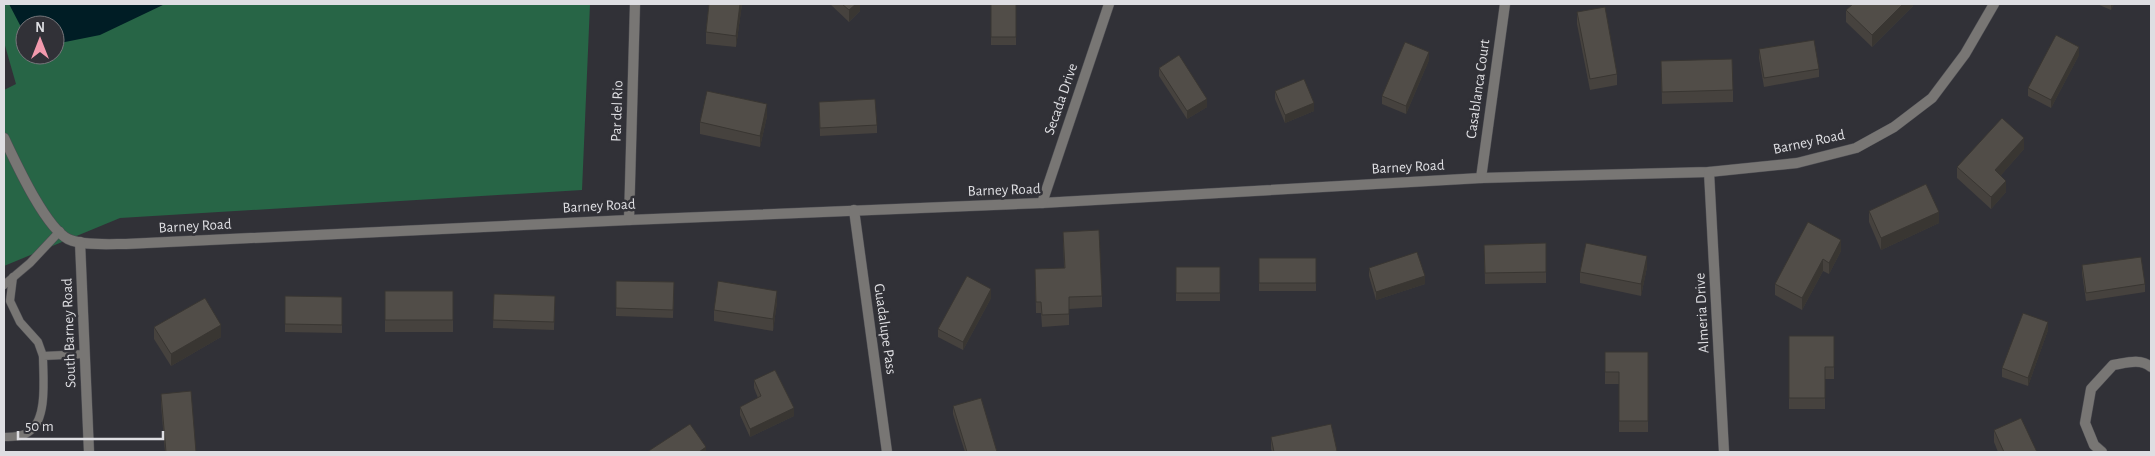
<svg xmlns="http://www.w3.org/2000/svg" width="2155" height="456" font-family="'Alegreya Sans',sans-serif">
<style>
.green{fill:#276546;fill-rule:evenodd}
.water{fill:#001d25}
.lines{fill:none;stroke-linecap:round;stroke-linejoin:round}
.lane-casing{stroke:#4d4d52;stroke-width:9}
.street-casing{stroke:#4d4d52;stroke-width:11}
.lane{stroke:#787674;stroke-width:8}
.street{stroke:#787674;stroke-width:10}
.wall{fill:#46423e}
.shaded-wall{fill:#393632}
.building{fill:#514d48;stroke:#393632}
.labels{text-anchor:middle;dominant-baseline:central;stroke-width:5;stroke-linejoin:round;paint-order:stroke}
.street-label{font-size:15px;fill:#dedee2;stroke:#313137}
</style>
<rect width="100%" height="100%" fill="#313137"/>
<path class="green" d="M4,4H590L582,190L120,218L4,266V90L16,84L4,42ZM25,25H55V55H25Z"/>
<path class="water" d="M9,4H165L100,35L55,44V25H25V30L21,27Z"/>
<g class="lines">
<defs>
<g id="lane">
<path d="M13,277L10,301L20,322L38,342L43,356"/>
<path d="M4,285L30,263L60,231"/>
<path d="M4,437C12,437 23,437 30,431C48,418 43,376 43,356L85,354"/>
</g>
<g id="street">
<path d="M4,138C16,163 45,227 68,239C82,246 111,244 126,244L629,220L1042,203L1481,178L1709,172L1797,163L1856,148L1894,127L1932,98L1965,54L1994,4"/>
<path d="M1709,172L1724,452"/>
<path d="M1481,178L1505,4"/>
<path d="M1042,203L1109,4"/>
<path d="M854,210L887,452"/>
<path d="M629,220L635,4"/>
<path d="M80,242L89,452"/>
<path d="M2102,452L2094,445L2085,423L2091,389L2113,365C2126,363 2140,358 2151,367"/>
</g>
</defs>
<use href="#lane" class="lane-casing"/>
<use href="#street" class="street-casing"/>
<use href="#lane" class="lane"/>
<use href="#street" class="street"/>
</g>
<g class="wall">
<path d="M709,4H742L736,47L706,44V32Z"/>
<path d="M830,4H860V11L849,22Z"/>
<rect x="991" y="4" width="25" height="41"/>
<path d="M1913,4V6L1872,47L1846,22V10Z"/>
<path d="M2097,4H2114L2111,10Z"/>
<path d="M1577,12L1617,74V85L1590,90L1577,24Z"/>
<path d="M1759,49L1819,69V77L1764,87L1759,58Z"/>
<path d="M2079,55L2051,108L2028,96V88Z"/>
<path d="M1429,60L1406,114L1382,104V96Z"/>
<path d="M1661,61L1733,90V102L1662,104Z"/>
<path d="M1159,68L1207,107L1187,119L1159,76Z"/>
<path d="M1275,91L1314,111L1285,123L1275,99Z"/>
<path d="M819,102L877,125V133L820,136Z"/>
<path d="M767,116L760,147L700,134V122Z"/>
<path d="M2024,149L2001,175L2006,192L1991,209L1957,178V167Z"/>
<path d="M1869,211L1939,223L1881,250L1869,222Z"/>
<path d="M1808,222L1841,251L1829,274L1823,271L1802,310L1775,295V284Z"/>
<path d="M1063,232L1102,296V307L1069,309V325L1042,327L1041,313H1036L1035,269L1064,268Z"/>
<path d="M1546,243V283L1485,284L1484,245Z"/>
<rect x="1259" y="258" width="57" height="33"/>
<path d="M2082,265L2145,284V292L2086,301L2082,273Z"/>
<rect x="1176" y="267" width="44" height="34"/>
<path d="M1647,267L1641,296L1580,283V272Z"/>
<path d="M1369,268L1425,284L1376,300L1369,276Z"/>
<path d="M616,281L674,282L673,318L616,316Z"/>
<rect x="385" y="291" width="68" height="41"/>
<path d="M494,294L555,296L554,330L493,328Z"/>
<path d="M285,296L342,297V333L285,332Z"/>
<path d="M991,298L963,350L938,337V329Z"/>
<path d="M777,302L773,331L714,321V310Z"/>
<path d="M154,327L221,337L171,366L154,339Z"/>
<path d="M2048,330L2028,386L2002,377V368Z"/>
<path d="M1789,336H1834V379H1825V409H1789Z"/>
<path d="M1605,352H1648V432H1619V384H1605Z"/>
<path d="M754,380L794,416L750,437L740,415V407L758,398L754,388Z"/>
<path d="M161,394L196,452H165L161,405Z"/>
<path d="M953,406L997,452H965L953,414Z"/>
<path d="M1994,430L2037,452H1998L1994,442Z"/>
<path d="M1271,437L1337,452H1272L1271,449Z"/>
</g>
<g class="shaded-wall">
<path d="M740,4H742L736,47V36Z"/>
<path d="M856,4H860V11L849,22V10Z"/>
<path d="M1903,4H1913V6L1872,47V35Z"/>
<path d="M2111,4H2114L2111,10Z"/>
<path d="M2079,47V55L2051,108V100Z"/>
<path d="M1429,52V60L1406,114V106Z"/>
<path d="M1207,99V107L1187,119V111Z"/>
<path d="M1314,103V111L1285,123V115Z"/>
<path d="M767,104V116L760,147V136Z"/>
<path d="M2024,138V149L1995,182V170Z"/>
<path d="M2006,181V192L1991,209V197Z"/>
<path d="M1939,212V223L1881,250V238Z"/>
<path d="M1841,240V251L1829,274V263Z"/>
<path d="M1647,256V267L1641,296V284Z"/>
<path d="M1823,259V271L1802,310V298Z"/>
<path d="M1425,276V284L1376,300V292Z"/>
<path d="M991,289V298L963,350V342Z"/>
<path d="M777,291V302L773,331V319Z"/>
<path d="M2048,322V330L2028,386V378Z"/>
<path d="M221,325V337L171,366V354Z"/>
<path d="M794,408V416L750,437V429Z"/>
<path d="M706,447V452H699Z"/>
</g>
<g class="building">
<path d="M709,4H740L736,36L706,32Z"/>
<path d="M842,4H856L849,10Z"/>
<rect x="991" y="4" width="25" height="33"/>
<path d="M1853,4H1903L1872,35L1846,10Z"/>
<path d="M1605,7L1617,74L1590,79L1577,12Z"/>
<path d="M2056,35L2079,47L2051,100L2028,88Z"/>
<path d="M1814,40L1819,69L1764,78L1759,49Z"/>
<path d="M1405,42L1429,52L1406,106L1382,96Z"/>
<path d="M1179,55L1207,99L1187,111L1159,68Z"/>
<path d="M1732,59L1733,90L1662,92L1661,61Z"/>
<path d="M1304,79L1314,103L1285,115L1275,91Z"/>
<path d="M707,91L767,104L760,136L700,122Z"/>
<path d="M875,99L877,125L820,128L819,102Z"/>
<path d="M2002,118L2024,138L1995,170L2006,181L1991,197L1957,167Z"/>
<path d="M1926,184L1939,212L1881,238L1869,211Z"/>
<path d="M1808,222L1841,240L1829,263L1823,259L1802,298L1775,284Z"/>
<path d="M1099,230L1102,296L1069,297V314L1042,315L1041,302H1036L1035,269L1065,268L1063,232Z"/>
<path d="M1546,243V272L1485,273L1484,245Z"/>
<path d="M1586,243L1647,256L1641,284L1580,272Z"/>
<path d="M1417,252L1425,276L1376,292L1369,268Z"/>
<path d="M2141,257L2145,284L2086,293L2082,265Z"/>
<rect x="1259" y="258" width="57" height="25"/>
<rect x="1176" y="267" width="44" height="26"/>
<path d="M967,276L991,289L963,342L938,329Z"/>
<path d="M616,281L674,282L673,310L616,308Z"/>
<path d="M718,281L777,291L773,319L714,310Z"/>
<rect x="385" y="291" width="68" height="29"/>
<path d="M494,294L555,296L554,322L493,320Z"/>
<path d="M285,296L342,297V325L285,324Z"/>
<path d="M205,298L221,325L171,354L154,327Z"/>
<path d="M2023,313L2048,322L2028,378L2002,368Z"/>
<path d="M1789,336H1834V367H1825V398H1789Z"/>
<path d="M1605,352H1648V421H1619V372H1605Z"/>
<path d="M775,370L794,408L750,429L740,407L761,396L754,380Z"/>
<path d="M191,391L196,452H166L161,394Z"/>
<path d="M981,398L997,452H967L953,406Z"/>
<path d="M2021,418L2037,452H2004L1994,430Z"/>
<path d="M690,424L706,447L699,452H647Z"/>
<path d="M1331,424L1337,451L1333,452H1274L1271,437Z"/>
</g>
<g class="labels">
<g class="street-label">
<text transform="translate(1478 89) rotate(-82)">Casablanca Court</text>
<text transform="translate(1061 99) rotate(-71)">Secada Drive</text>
<text transform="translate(617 111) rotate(-88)">Par del Rio</text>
<text transform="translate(1809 142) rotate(-12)">Barney Road</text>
<text transform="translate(1408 167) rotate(-3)">Barney Road</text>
<text transform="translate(1004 190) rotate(-2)">Barney Road</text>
<text transform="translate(599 206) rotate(-3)">Barney Road</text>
<text transform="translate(195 226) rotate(-3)">Barney Road</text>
<text transform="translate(1702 313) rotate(-93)">Almeria Drive</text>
<text transform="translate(885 329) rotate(82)">Guadalupe Pass</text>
<text transform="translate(69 333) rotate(-92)">South Barney Road</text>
</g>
</g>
<rect width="2155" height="456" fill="none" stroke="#dedee2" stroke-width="10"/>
<g transform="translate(40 40)"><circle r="24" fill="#313137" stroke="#76767b"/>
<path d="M0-4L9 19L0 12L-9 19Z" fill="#f29aad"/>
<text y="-8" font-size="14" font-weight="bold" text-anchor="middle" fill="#dedee2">N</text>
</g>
<path d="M18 431v8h145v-8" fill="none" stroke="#dedee2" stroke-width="2.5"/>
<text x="25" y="431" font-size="15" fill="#dedee2" stroke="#313137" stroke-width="4" paint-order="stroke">50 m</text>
</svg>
